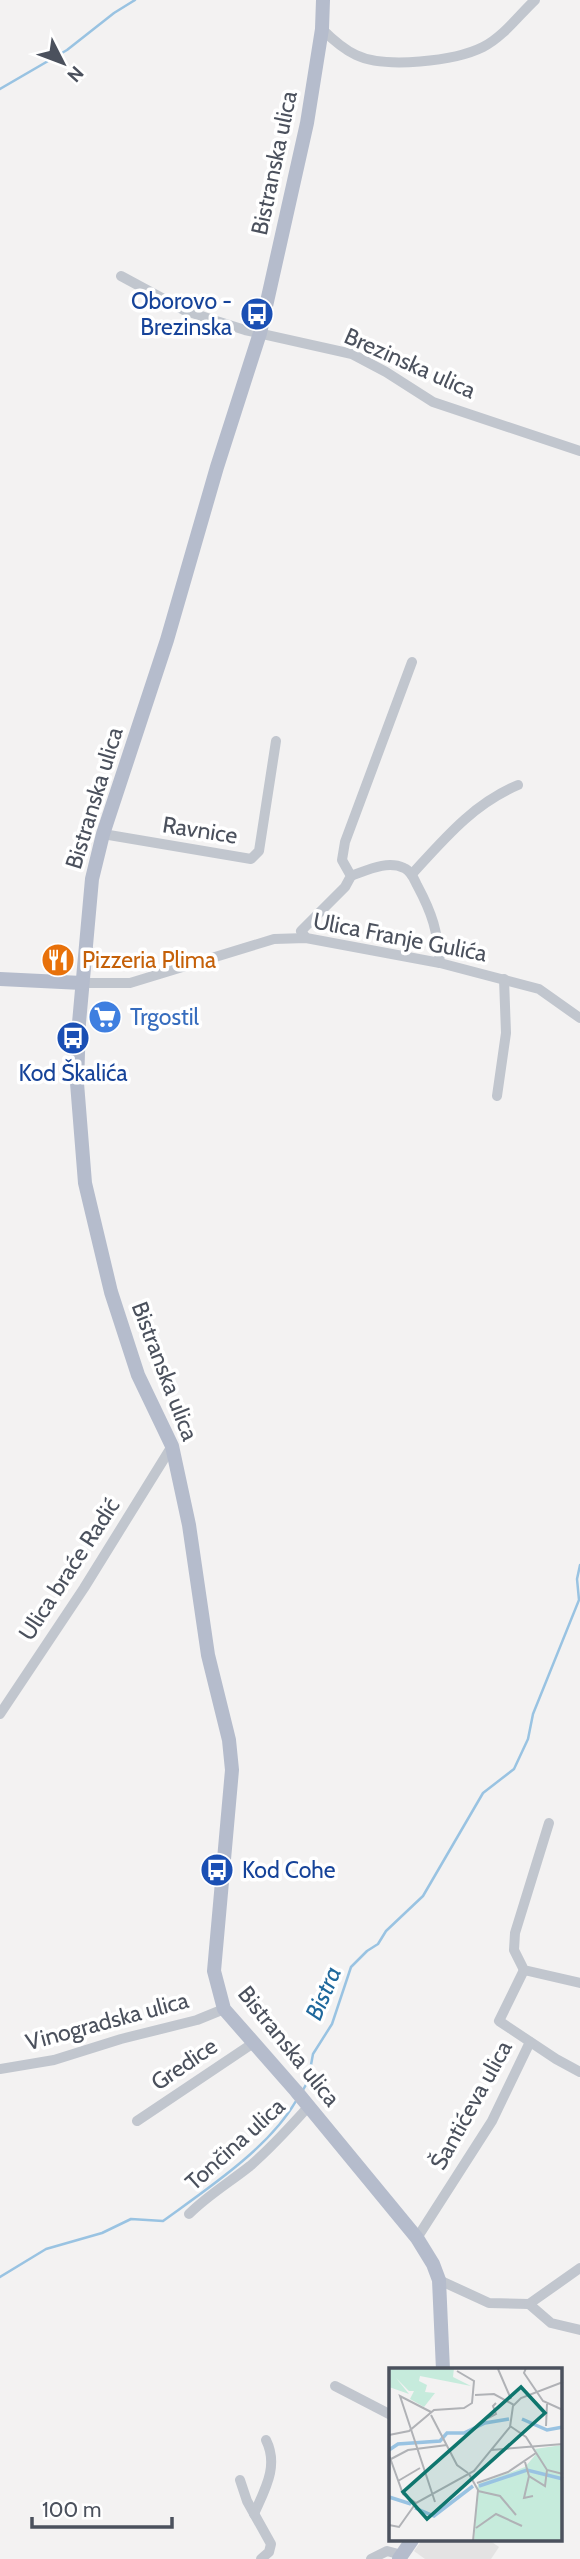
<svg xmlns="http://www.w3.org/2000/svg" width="580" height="2559" font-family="Cabin,sans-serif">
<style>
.education{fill:#e4e3e3}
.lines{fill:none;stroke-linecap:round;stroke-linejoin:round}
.stream{stroke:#99c3e2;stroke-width:2.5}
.minor{stroke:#c1c6ce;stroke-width:10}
.major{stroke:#b5bccc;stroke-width:14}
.labels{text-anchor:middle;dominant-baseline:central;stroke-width:7;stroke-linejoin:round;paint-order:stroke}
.street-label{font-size:23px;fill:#4b515d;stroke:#fff}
.transit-label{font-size:23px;fill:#164399;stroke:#fff;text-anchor:end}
.food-label{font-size:23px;fill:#c56008;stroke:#fff;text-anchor:start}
.shop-label{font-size:23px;fill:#366cbe;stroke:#fff;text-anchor:start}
.water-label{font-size:24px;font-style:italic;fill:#1f689c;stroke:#fff}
.inset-river{fill:none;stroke:#99c3e2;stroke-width:3.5}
.inset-road{fill:none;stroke:#b0b2b6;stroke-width:2}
.view{fill:#0f766e;fill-opacity:0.15;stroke:#0f766e;stroke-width:3.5}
.inset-edge{fill:none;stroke:#4b515d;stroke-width:3.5}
</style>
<rect width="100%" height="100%" fill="#f3f2f2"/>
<path class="education" d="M422,2540H489L499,2547L491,2559H425L414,2551Z"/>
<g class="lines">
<g class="stream">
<path d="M0,89L67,50L114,13L135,0"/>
<path d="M303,2090L308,2081L313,2054L332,2024L351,1967L367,1951L378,1944L386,1931L423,1896L483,1793L514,1769L528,1739L533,1714L579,1600L577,1579L580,1565"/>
<path d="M0,2277L46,2249L102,2233L131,2219L163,2221C207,2189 269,2148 296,2101"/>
</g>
<g class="minor">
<path d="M322,29C332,39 343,49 356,55C385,69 455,61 483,47C503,37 519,15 535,0"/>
<path d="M121,276L184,310L210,319L245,330L352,354L386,372L433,402L580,451"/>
<path d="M103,834L251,859L259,851L276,741"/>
<path d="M412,874C444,839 473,804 518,785"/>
<path d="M351,876C368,870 387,860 404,868C411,871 414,879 417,885C433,915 437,930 440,963"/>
<path d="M306,938L301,931L345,887L351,876L342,860L345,842L412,662"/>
<path d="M82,983H130L274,939L306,938L440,963L539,989L580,1018"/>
<path d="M497,1096L506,1033L504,979"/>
<path d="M0,1714L84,1588L172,1446"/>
<path d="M549,1823L515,1933L514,1950L524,1970L580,1983"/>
<path d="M524,1970L499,2021L556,2059L580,2072"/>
<path d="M0,2069L54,2060L121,2039L197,2020L224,2009"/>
<path d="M137,2121L255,2042"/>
<path d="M189,2214C208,2195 230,2182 250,2166C271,2148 290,2127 308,2107"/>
<path d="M417,2238L492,2121L530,2042"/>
<path d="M439,2280L489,2303L529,2304L580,2268"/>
<path d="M529,2304L551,2323L580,2330"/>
<path d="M335,2386L391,2415"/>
<path d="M240,2480L247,2501L271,2544L269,2552L261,2559"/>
<path d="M254,2514C265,2489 279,2466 266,2440"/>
<path d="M371,2559L387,2551L402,2555"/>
</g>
<g class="major">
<path d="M323,0L322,29L307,123L260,333L217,467L167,640L103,834L92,879L79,1023L77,1083L85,1183L111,1292L138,1375L172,1446L189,1525L208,1655L229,1740L232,1770L214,1971L224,2009L296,2091L417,2238L433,2264L439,2280L443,2370"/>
<path d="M0,979L82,983"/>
<path d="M399,2559L412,2540"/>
</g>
</g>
<defs>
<symbol id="bus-disc" viewBox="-11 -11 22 22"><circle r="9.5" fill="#1a4fb4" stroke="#fff"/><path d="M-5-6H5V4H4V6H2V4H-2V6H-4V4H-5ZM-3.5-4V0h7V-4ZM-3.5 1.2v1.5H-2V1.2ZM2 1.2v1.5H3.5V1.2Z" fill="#fff"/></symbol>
<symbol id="restaurant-disc" viewBox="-11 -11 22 22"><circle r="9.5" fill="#e8710a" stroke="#fff"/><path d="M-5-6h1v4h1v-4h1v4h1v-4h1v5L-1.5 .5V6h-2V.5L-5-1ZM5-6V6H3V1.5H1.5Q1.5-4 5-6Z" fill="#fff"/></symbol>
<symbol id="supermarket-disc" viewBox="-11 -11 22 22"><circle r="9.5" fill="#3f7fe0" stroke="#fff"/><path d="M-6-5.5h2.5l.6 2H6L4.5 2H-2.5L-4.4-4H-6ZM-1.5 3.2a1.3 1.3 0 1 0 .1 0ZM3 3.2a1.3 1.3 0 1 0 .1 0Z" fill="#fff"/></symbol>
</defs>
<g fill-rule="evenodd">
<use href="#bus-disc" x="238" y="295" width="38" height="38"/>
<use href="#restaurant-disc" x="39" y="941" width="38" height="38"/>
<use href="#supermarket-disc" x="86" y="998" width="38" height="38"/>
<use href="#bus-disc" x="54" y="1019" width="38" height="38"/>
<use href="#bus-disc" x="198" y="1851" width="38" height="38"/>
</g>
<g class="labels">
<g class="street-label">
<text transform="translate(274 163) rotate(-78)">Bistranska ulica</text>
<text transform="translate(410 363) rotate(24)">Brezinska ulica</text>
<text transform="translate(94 798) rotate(-73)">Bistranska ulica</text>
<text transform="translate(200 830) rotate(9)">Ravnice</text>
<text transform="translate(400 937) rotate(11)">Ulica Franje Gulića</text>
<text transform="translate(165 1371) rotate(69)">Bistranska ulica</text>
<text transform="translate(69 1569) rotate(-57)">Ulica braće Radić</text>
<text transform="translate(107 2021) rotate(-15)">Vinogradska ulica</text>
<text transform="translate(289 2046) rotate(51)">Bistranska ulica</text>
<text transform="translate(184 2064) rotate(-34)">Gredice</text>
<text transform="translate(471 2105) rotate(-61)">Šantićeva ulica</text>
<text transform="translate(235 2144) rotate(-42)">Tončina ulica</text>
</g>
<g class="transit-label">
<text x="232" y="301">Oborovo -<tspan x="232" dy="26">Brezinska</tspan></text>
<text x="73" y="1073" text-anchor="middle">Kod Škalića</text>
<text x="242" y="1870" text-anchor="start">Kod Cohe</text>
</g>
<g class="food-label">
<text x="82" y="960">Pizzeria Plima</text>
</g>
<g class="shop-label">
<text x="130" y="1017">Trgostil</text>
</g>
<g class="water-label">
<text transform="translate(323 1993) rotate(-67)">Bistra</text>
</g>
</g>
<g transform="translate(389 2368)">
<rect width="173" height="173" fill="#f3f2f2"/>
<path d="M1,0H65L64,9L82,18L31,8L30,13L38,17L36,24L46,25L35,39L21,31L25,23H20L7,10L20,26L0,19Z" fill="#c6ebdc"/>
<path d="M173,77V173H85L89,116L136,99L148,85L146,81Z" fill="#c6ebdc"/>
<path class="inset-river" d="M133,51L158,62L174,59M0,82L9,76L51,73L58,65H75L96,55L120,51M90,118L138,102L174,111M0,129L22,136M26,140L45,148L84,118"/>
<path class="inset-road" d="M137,0L135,5L154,33L174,42M109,1L122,31M86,27L105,26L125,37M42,44L11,28L46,134M42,47L68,97L79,105M99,50L107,46L104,38L107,35M121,58L137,69L158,102L174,106M157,58L158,36M0,67L20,63L45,42L75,40L83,35L85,13L68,3M102,82L174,76M0,87L14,126L27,135M2,91L19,82L58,77M136,94L140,108L156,118L158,102M80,106L89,122L84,173M140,108L135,130L144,128M9,113L31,100M88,115L119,104L147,85M89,123L111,128L127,147M0,157L10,159L27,135L85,103L121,59L124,38L132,30L174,14M87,160L107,146L133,158"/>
<path class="view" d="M132,19L156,45L38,151L14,124Z"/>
<rect width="173" height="173" class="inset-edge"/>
</g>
<g transform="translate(63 63) rotate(132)" stroke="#ffffff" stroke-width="5" paint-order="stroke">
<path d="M0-5L12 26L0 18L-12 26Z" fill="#4b515d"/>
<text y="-10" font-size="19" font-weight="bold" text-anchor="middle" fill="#4b515d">N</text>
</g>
<path d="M32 2517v10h140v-10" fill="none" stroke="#4b515d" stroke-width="3.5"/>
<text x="42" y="2517" font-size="21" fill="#4b515d" stroke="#ffffff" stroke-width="5" paint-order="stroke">100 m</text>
</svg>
